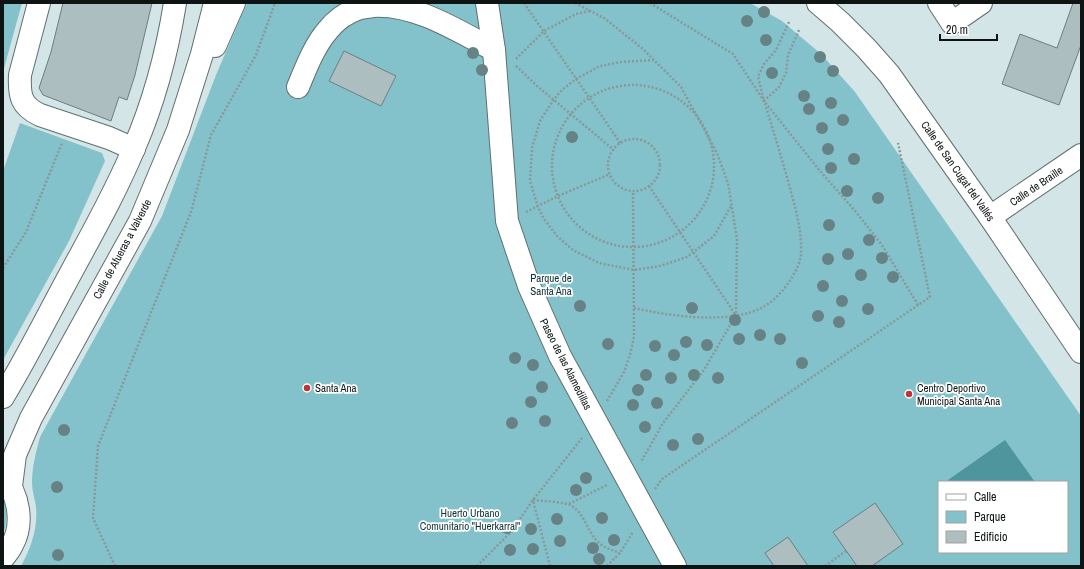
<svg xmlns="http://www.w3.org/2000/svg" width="1084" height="569" font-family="'Archivo Narrow',sans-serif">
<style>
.green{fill:#83c2ca;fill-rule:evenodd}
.water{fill:#4e959e}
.building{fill:#adbec0;stroke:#6e7e80}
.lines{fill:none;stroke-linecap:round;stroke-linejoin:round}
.minor-casing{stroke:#607072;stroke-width:24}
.path{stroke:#8a9799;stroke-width:2.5;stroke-dasharray:2 2;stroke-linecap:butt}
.minor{stroke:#fff;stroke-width:22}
.tree{fill:#668285}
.poi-dot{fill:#c23333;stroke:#fff;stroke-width:1.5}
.labels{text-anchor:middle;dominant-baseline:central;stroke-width:3.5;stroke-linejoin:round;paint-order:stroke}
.street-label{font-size:11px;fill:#0e1414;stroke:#fff}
.park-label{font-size:11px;fill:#0d3135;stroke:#fff}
.poi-label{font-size:11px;fill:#0e1414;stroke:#fff;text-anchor:start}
</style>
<rect width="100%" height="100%" fill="#d3e5e7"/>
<g class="green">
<path d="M3,3H22L3,72Z"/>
<path d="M247,3H750L782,21L821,54L855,92L1081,416V566H21C31,548 38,528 36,507C35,499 32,491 32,483C32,467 36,452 40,437L162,216L216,75ZM939,482H1067V552H939Z"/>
<path d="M20,123L102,153L105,161L69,241L3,360V171Z"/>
<path d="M3,497C7,510 8,521 3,534Z"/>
</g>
<path class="water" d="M1005,440L1035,482H949L948,480Z"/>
<g class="building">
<path d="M63,3H152L135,75L127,100L119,97L111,121L43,95L39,88L51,52Z"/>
<path d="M1073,3H1081V45L1059,105L1002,84L1020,34L1057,48Z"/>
<path d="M344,51L396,76L381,106L329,81Z"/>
<path d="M875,503L903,544L872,566H857L833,532Z"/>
<path d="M788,537L808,566H774L765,553Z"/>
</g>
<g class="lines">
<defs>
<g id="minor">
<path d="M39,3L20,75C19,96 21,106 40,115L109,138L134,149"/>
<path d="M487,3L494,50L507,221L529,286L560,356L675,566"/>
<path d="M818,3L840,22L866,48L889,74L990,217L1081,352"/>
<path d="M939,3L952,23L981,3"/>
<path d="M215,46L234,3"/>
<path d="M298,87C306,68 314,46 328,30C336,20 347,12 360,8C364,7 368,7 372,6C415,3 458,31 494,50"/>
<path d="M990,217L1081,155"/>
<path d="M3,397C26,359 46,319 67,280C90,237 115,194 134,148C154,102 167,53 175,3"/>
<path d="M3,477C19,494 24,524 12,545C10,550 6,554 3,558"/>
<path d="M11,486L15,455L31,418L140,221L178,130L202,54L215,3"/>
</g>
</defs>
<use href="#minor" class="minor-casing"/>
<g class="path">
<path d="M524,3L621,144"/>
<path d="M575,3L604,18L644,50L681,87L717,153L728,183L737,239L736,315L704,370L663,423L641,462"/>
<path d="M650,3L733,54L764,101L820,171L856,212L882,245L918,305"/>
<path d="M789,22L776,50L764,64L758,77L764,101L779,87L786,73L788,55L799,30"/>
<path d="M516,59L544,31L576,14L590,11"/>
<path d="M654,60L621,62L600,66L576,79L563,89L554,99L540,121L532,148L530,181L538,207L544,219L557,236L573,250L599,263L634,270L660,266L687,257L714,236L731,206"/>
<path d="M516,66L537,86L614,150"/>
<circle cx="633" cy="166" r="81"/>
<circle cx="634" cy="165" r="26"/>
<path d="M649,186L735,314"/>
<path d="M526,212L558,196L610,174"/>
<path d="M3,268L26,232L62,143"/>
<path d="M634,308C669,316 730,325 763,307C773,302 783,291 789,282C796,271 802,261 801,248C801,229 796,210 791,192C783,162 774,133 765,104"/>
<path d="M607,401L624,372L630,355L634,337L633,191"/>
<path d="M655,489L662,479L930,297L898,143"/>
<path d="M569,504L607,485"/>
<path d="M115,566L93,518L98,446L191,212L211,135L256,55L275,3"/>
<path d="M477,566L511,532L533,500L582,438"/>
<path d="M550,566L533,500C542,501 564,502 570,505C585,513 586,530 598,542C604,548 612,550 620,553"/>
<path d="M607,566L620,553L633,532"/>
<path d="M825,566L846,551"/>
</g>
<use href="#minor" class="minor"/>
</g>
<g class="tree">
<circle cx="764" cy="12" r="6"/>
<circle cx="747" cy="21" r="6"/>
<circle cx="766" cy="40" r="6"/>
<circle cx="473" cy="53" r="6"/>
<circle cx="820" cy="57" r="6"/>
<circle cx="482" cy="70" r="6"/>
<circle cx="833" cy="71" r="6"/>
<circle cx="772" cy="73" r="6"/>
<circle cx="804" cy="96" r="6"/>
<circle cx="831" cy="103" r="6"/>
<circle cx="809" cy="109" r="6"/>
<circle cx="843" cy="120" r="6"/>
<circle cx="822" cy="128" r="6"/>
<circle cx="572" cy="137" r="6"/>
<circle cx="828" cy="149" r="6"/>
<circle cx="854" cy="159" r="6"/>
<circle cx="831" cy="168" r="6"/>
<circle cx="847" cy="191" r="6"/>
<circle cx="878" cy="198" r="6"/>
<circle cx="829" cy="225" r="6"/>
<circle cx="869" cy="240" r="6"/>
<circle cx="848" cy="254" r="6"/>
<circle cx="882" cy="258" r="6"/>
<circle cx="828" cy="259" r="6"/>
<circle cx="861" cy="275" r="6"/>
<circle cx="893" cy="277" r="6"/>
<circle cx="823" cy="286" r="6"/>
<circle cx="842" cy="301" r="6"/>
<circle cx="580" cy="306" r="6"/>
<circle cx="692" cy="308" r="6"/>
<circle cx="868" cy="309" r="6"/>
<circle cx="818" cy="316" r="6"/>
<circle cx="735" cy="320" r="6"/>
<circle cx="839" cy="322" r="6"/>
<circle cx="760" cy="335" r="6"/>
<circle cx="739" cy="339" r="6"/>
<circle cx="780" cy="339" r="6"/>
<circle cx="686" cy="342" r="6"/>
<circle cx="608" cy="344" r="6"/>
<circle cx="707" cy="345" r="6"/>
<circle cx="655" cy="346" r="6"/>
<circle cx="674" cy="355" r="6"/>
<circle cx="515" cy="358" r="6"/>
<circle cx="802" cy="363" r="6"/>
<circle cx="533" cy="365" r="6"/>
<circle cx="646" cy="375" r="6"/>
<circle cx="694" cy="375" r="6"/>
<circle cx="671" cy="378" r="6"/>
<circle cx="718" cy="378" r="6"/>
<circle cx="542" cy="387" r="6"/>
<circle cx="638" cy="390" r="6"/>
<circle cx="531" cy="402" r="6"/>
<circle cx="657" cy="403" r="6"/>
<circle cx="633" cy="405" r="6"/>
<circle cx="545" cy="421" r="6"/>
<circle cx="512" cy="423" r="6"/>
<circle cx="645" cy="427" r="6"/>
<circle cx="64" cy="430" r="6"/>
<circle cx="698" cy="439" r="6"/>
<circle cx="673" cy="445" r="6"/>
<circle cx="586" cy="478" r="6"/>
<circle cx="57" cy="487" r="6"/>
<circle cx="576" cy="490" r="6"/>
<circle cx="602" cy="518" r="6"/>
<circle cx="557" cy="519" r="6"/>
<circle cx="507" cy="528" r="6"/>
<circle cx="531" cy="529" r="6"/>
<circle cx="614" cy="540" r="6"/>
<circle cx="560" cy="541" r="6"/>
<circle cx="593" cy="548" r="6"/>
<circle cx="533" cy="549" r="6"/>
<circle cx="510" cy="550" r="6"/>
<circle cx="58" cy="555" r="6"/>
<circle cx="599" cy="559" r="6"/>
</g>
<g class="poi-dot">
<circle cx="307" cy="388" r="4"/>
<circle cx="909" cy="394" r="4"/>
</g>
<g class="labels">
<g class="street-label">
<text transform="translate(958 171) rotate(55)">Calle de San Cugat del Vallés</text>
<text transform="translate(1036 186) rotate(-34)">Calle de Braille</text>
<text transform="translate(122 249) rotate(-62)">Calle de Afueras a Valverde</text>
<text transform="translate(566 364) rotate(63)">Paseo de las Alamedillas</text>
</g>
<g class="park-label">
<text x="551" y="278">Parque de<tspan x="551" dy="13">Santa Ana</tspan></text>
<text x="470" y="513">Huerto Urbano<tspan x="470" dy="13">Comunitario "Huerkarral"</tspan></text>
</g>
<g class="poi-label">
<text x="315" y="388">Santa Ana</text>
<text x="917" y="388">Centro Deportivo<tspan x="917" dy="13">Municipal Santa Ana</tspan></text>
</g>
</g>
<rect width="1084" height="569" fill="none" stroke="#0e1414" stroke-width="8"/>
<rect x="938" y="481" width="130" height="72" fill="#ffffff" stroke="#9fa1a1"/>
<rect x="946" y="494" width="20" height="6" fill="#ffffff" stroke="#9fa1a1"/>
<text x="974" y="501" font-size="12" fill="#0e1414">Calle</text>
<rect x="946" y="511" width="20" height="12" fill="#83c2ca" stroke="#9fa1a1"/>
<text x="974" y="521" font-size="12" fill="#0e1414">Parque</text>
<rect x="946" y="531" width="20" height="12" fill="#adbec0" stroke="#9fa1a1"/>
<text x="974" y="541" font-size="12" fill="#0e1414">Edificio</text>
<path d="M940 34v6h57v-6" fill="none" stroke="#0e1414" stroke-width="2"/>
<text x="946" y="34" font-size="12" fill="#0e1414" stroke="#ffffff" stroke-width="3" paint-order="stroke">20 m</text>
</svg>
